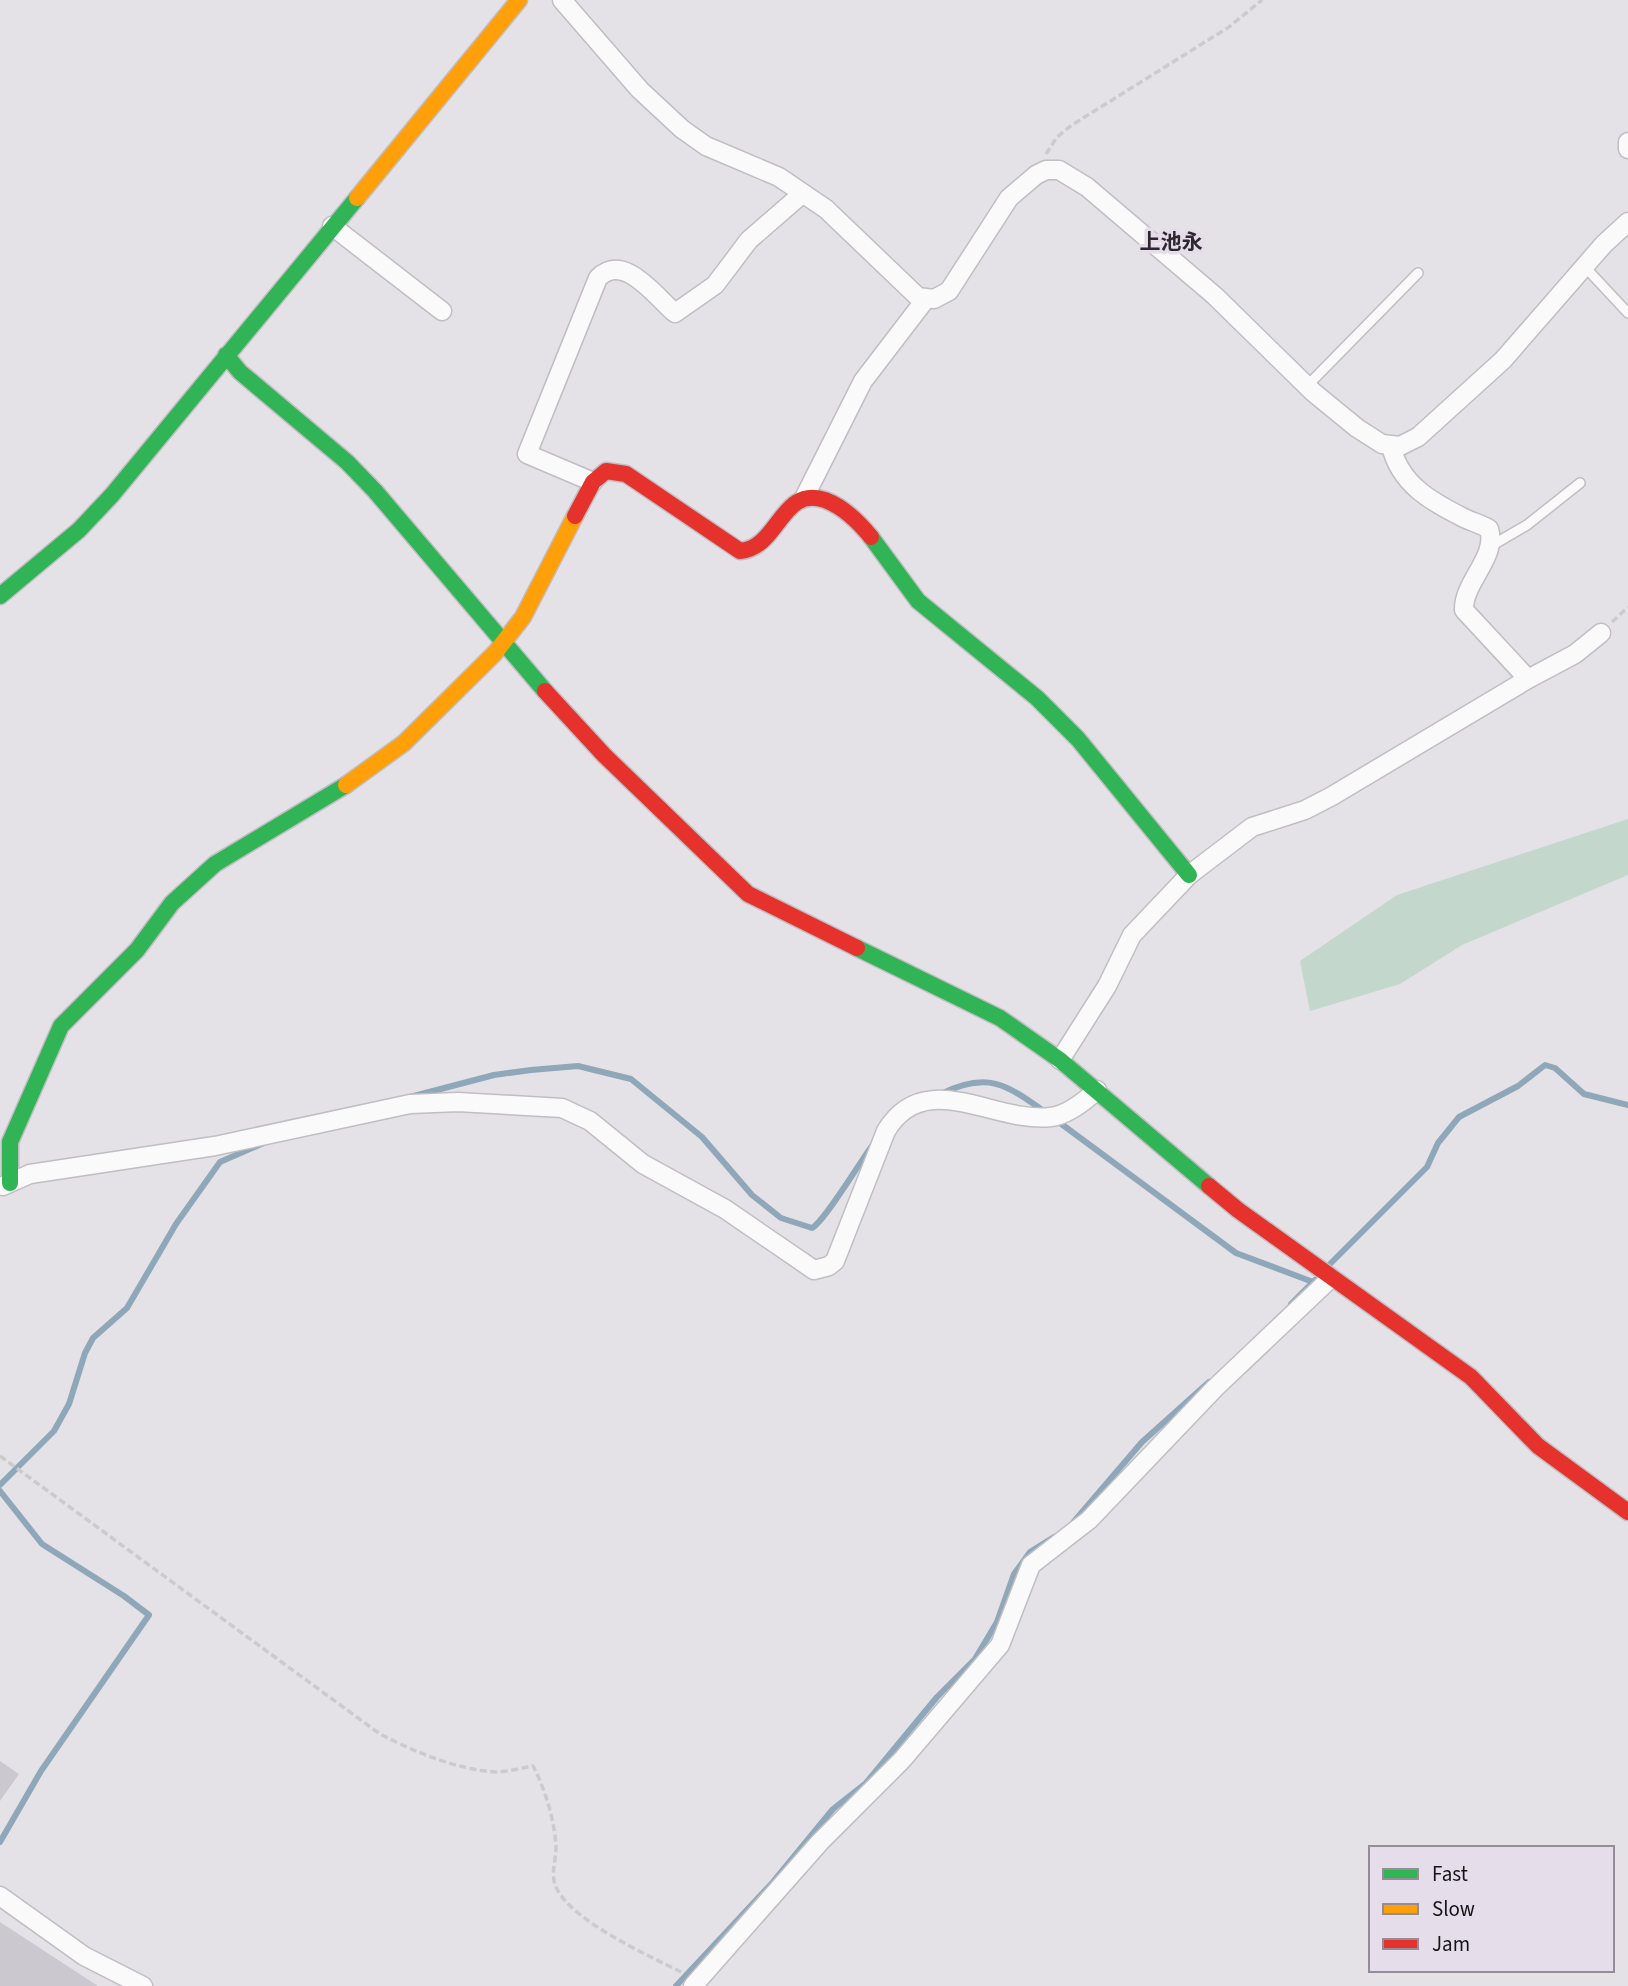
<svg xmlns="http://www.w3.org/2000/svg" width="1628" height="1986" font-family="'Source Sans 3','Noto Sans JP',sans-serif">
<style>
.green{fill:#c3d7cc}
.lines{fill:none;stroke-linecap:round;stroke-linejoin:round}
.stream{stroke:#8ea7b9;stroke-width:6}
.building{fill:#ccc8d0}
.lane-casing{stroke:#c0bec2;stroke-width:12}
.street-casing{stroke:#c0bec2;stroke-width:21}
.fast-casing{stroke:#c0bec2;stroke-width:19}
.slow-casing{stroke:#c0bec2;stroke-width:19}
.jam-casing{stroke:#c0bec2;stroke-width:19}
.path{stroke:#cbcbcd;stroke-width:3.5;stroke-dasharray:7 3.5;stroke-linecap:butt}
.lane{stroke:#fbfafb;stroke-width:9}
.street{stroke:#fbfafb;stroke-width:18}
.fast{stroke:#30b455;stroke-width:16}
.slow{stroke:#ff9f0a;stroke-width:16}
.jam{stroke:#e5322d;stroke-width:16}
.labels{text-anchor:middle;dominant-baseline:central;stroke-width:7;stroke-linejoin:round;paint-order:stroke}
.quarter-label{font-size:21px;font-weight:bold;fill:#2d2730;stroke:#e5deea}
</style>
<rect width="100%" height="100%" fill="#e4e1e7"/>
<path class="green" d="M1628,819V875L1462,945L1400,984L1310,1011L1300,961L1397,895Z"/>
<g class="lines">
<g class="stream">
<path d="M941,1094C987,1071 1006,1084 1045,1112"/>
<path d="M410,1097L494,1075L531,1070L578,1066L631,1079L702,1137L752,1195L781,1218L812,1228C825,1221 861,1160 874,1143"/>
<path d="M1056,1120L1236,1253L1313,1282"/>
<path d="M1327,1267L1427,1167L1438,1143L1459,1117L1518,1086L1545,1065L1555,1068L1584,1094L1628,1105"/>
<path d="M1291,1304L1315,1280"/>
<path d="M0,1485L54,1431L69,1404L85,1353L93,1338L127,1308L176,1224L220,1162L266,1142"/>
<path d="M0,1491L42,1544L124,1596L149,1615L41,1771L0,1842"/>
<path d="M1071,1525L1142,1442L1209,1382"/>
<path d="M676,1986L773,1882L833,1809L866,1783L937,1697L975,1659L997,1622L1014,1574L1030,1552L1054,1537"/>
</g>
</g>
<g class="building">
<path d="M0,1761L19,1774L0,1801Z"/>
<path d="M0,1922L98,1986H0Z"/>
</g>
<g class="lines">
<defs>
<g id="lane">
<path d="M1585,267L1628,313"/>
<path d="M1307,386L1418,273"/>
<path d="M1491,546L1527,525L1580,483"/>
</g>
<g id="street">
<path d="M562,0L640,90L682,129L706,146L779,177L826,209L918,297L934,299L949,291L1009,198L1036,175L1046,170H1059L1087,187L1215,296L1313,392L1357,428L1382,444L1400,446L1418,437L1503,360L1604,244L1628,222"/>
<path d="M1628,142V149"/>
<path d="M332,226L442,311"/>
<path d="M1391,446C1400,484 1430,501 1464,518C1472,522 1481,524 1489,529C1498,557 1463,582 1464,610L1528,679"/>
<path d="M593,482L527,454L598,278C624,252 655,296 675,313L715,285L749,240L802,194"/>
<path d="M804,498L863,381L925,300"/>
<path d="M1060,1060L1107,986L1132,935L1189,875L1252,827L1305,810L1332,796L1528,679L1575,654L1601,633"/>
<path d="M3,1186L30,1174L215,1146L410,1104L458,1102L562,1108L590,1121L643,1164L725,1209L814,1270L829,1266L835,1261L886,1131C925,1066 995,1124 1051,1117C1068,1115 1085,1101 1097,1090"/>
<path d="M0,1896L84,1956L143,1986"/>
<path d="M693,1986L820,1842L902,1760L1000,1645L1031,1565L1089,1520L1215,1388L1331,1278"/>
</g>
<g id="fast">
<path d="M226,355L240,372L347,462L375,491L545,691"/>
<path d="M871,537L918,601L1037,698L1078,739L1189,875"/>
<path d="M0,596L79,530L112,495L357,198"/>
<path d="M857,948L1000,1018L1060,1060L1209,1186"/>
<path d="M10,1183V1142L61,1026L137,950L172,903L215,864L346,785"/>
</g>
<g id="slow">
<path d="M357,198L519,0"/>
<path d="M346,785L404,743L495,653L523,617L575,516"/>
</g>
<g id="jam">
<path d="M575,516L593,482L606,471L626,474L740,551C779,548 781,485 825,500C844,507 858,521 871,537"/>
<path d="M545,691L604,755L748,894L857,948"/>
<path d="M1209,1186L1238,1210L1471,1377L1538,1446L1628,1512"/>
</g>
</defs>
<use href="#lane" class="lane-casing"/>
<use href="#street" class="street-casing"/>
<use href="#fast" class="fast-casing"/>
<use href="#slow" class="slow-casing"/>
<use href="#jam" class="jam-casing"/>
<g class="path">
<path d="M1046,154L1057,137L1072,125L1229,27L1262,0"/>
<path d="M1612,622L1628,607"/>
<path d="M0,1456L380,1734C415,1752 455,1769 495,1772C507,1772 521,1768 533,1766C545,1789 555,1821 556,1848C556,1859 552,1869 554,1880C559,1916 650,1956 681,1972"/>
</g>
<use href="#lane" class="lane"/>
<use href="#street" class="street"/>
<use href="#fast" class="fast"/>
<use href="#slow" class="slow"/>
<use href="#jam" class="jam"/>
</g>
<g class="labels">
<g class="quarter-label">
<text x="1171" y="242">上池永</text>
</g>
</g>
<rect x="1369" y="1846" width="245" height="126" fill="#e5deea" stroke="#928d96" stroke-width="2"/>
<rect x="1383" y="1869" width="35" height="10" fill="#30b455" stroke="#928d96" stroke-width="2"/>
<text x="1432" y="1881" font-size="21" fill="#161418">Fast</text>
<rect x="1383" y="1904" width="35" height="10" fill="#ff9f0a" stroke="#928d96" stroke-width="2"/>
<text x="1432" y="1916" font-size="21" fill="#161418">Slow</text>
<rect x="1383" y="1939" width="35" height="10" fill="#e5322d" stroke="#928d96" stroke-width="2"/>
<text x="1432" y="1951" font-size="21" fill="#161418">Jam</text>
</svg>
